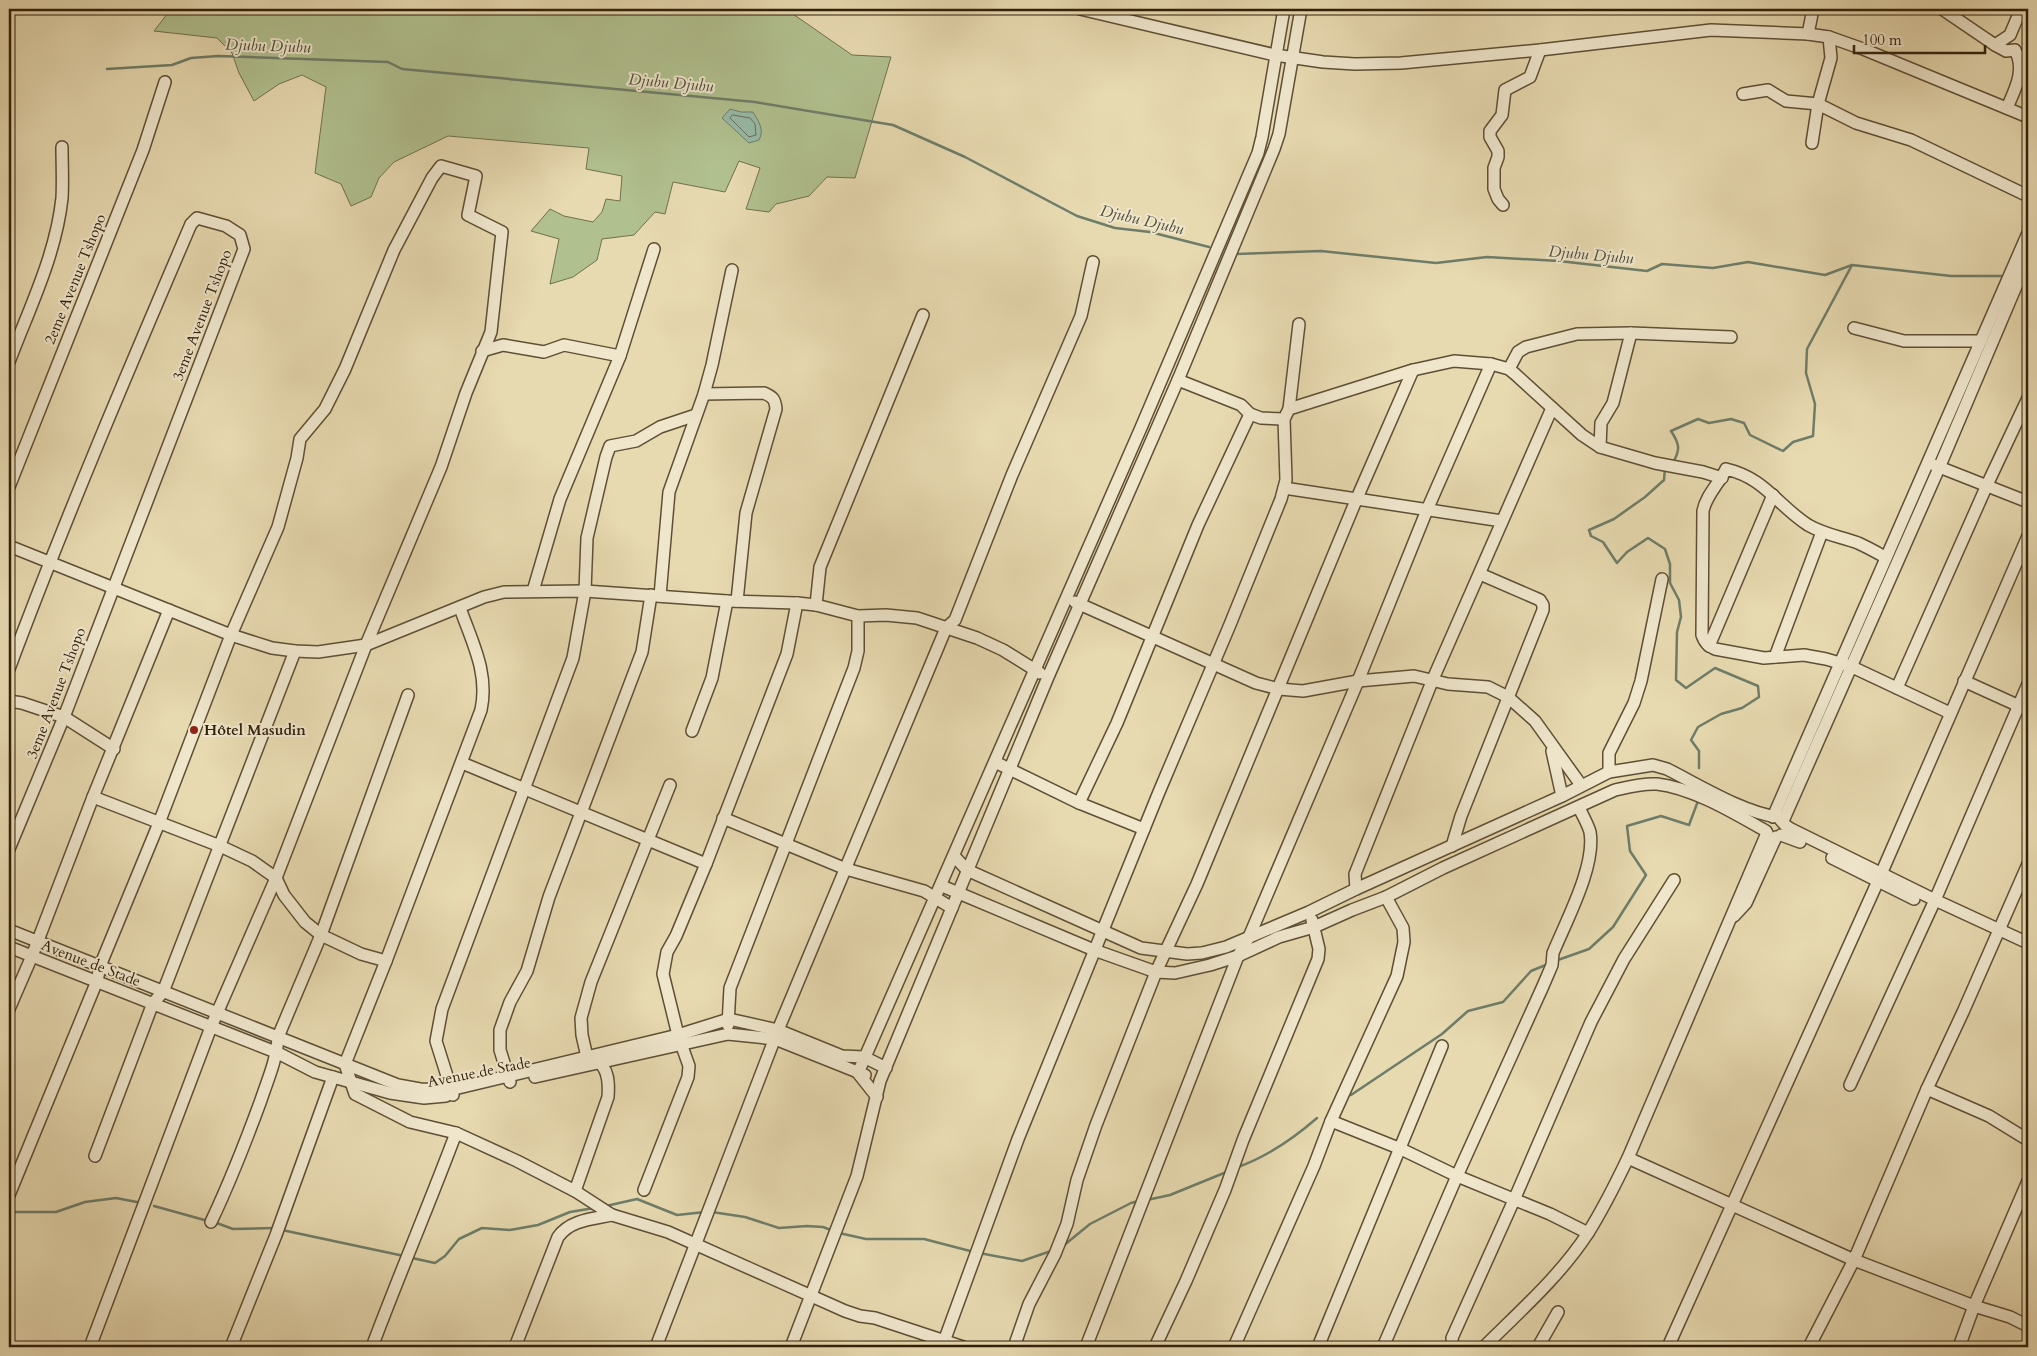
<svg xmlns="http://www.w3.org/2000/svg" width="2037" height="1356" font-family="Cardo,serif">
<style>
.green{fill:#b1c08f;stroke:#71704d}
.water{fill:#97baa8;stroke:#6e7d69}
.lines{fill:none;stroke-linecap:round;stroke-linejoin:round}
.shore{stroke:#646e5a;stroke-width:1}
.stream{stroke:#6e7d69;stroke-width:2.5}
.minor-casing{stroke:#5e4f34;stroke-width:14}
.minor{stroke:#efe6cc;stroke-width:11}
.poi-dot{fill:#8f2418;stroke:#efe6cc;stroke-width:2}
.labels{text-anchor:middle;dominant-baseline:central;stroke-width:4;stroke-linejoin:round;paint-order:stroke}
.street-label{font-size:15px;fill:#31210b;stroke:#efe6cc}
.poi-label{font-size:15px;font-weight:bold;fill:#31210b;stroke:#efe6cc;text-anchor:start}
.water-label{font-size:16px;font-style:italic;fill:#504f3a;stroke:#efe6cc}
</style>
<rect width="100%" height="100%" fill="#e7d9b0"/>
<filter id="stains"><feTurbulence type="fractalNoise" baseFrequency=".004" numOctaves="4"/><feColorMatrix values="0 0 0 0 .2 0 0 0 0 .09 0 0 0 0 .02 0 0 0 .5 -.17"/></filter>
<radialGradient id="worn" r=".72"><stop offset=".6" stop-color="#630" stop-opacity="0"/><stop offset="1" stop-color="#630" stop-opacity=".3"/></radialGradient>
<path class="green" d="M171,9H747L793,14L852,55L891,57L855,178L827,177L809,196L776,204L769,212L746,209L760,168L739,161L725,192L673,182L665,214L655,212L634,235L602,239L597,260L573,277L550,284L559,239L531,231L550,209L564,216L593,222L602,212L606,199L620,201L622,176L586,169L589,148L448,136L394,162L379,178L371,197L351,206L341,184L315,173L326,87L302,75L279,84L254,101L239,73L232,53L217,38L154,31Z"/>
<path class="water" d="M730,109L741,112H753C758,120 765,130 759,140L749,143L722,118Z"/>
<g class="lines">
<path class="shore" d="M733,115L750,118L755,124L756,135L749,137L730,118Z"/>
<g class="stream">
<path d="M107,69L172,65L191,58L218,56L388,62L402,69L755,102L893,125L965,157L1077,216L1115,228L1150,232L1209,247"/>
<path d="M1236,254L1321,251L1436,263L1487,257L1559,261L1647,271L1662,264L1713,268L1748,262L1825,275L1852,265L1951,276H2005"/>
<path d="M1673,462C1681,450 1679,443 1671,431L1698,419L1709,423L1731,419L1744,423L1750,435L1783,451L1793,442L1813,436L1815,404L1806,373L1807,349L1852,265"/>
<path d="M1665,468L1664,480L1645,497L1614,519L1589,530L1591,536L1603,542L1617,563L1627,552L1648,538L1665,549L1670,564V583L1679,600L1681,617L1677,632L1676,680L1686,688L1715,668L1758,686L1759,697L1742,708L1721,714L1698,727L1691,740L1699,751V768"/>
<path d="M1555,961L1589,949L1613,927L1646,875L1630,851L1627,826L1661,816L1689,825L1698,801"/>
<path d="M1351,1095L1442,1034L1468,1011L1503,1002L1531,971L1548,964"/>
<path d="M1238,1167C1266,1157 1294,1138 1317,1118"/>
<path d="M1147,1200L1170,1195L1229,1171"/>
<path d="M154,1206L208,1221"/>
<path d="M606,1206L637,1199L677,1215L705,1212"/>
<path d="M9,1212H56L85,1202L116,1198L142,1203"/>
<path d="M712,1212L745,1217L779,1228L807,1226L823,1227L831,1230"/>
<path d="M214,1222L233,1229L274,1228"/>
<path d="M282,1230L404,1256"/>
<path d="M839,1233L866,1239H924L974,1252"/>
<path d="M1063,1246L1090,1224L1131,1203L1139,1201"/>
<path d="M979,1253L1022,1261L1051,1251"/>
<path d="M412,1258L435,1263L445,1256L459,1239L482,1228L510,1230L538,1225L570,1212L594,1208"/>
</g>
<defs>
<g id="minor">
<path d="M1080,9L1275,55L1323,62L1355,64L1401,63L1540,50L1711,30L1808,34L1829,37L1863,49L2028,117"/>
<path d="M1942,9L1995,45"/>
<path d="M9,10L10,9"/>
<path d="M1808,34L1813,9"/>
<path d="M1743,94L1768,90L1786,101L1818,104L1856,123L1911,140L2028,196"/>
<path d="M2007,108C2015,89 2026,70 2015,50L2006,51L1995,45L2010,35L2021,9"/>
<path d="M1812,143L1818,104L1831,58L1829,37"/>
<path d="M1503,205L1498,199L1494,189V168L1498,157V151L1490,137V131L1502,115L1505,90L1530,77L1540,50"/>
<path d="M1854,328L1904,341H1981"/>
<path d="M482,351L503,345L544,352L564,345L620,356"/>
<path d="M9,362C29,309 56,255 62,198C63,181 62,164 62,147"/>
<path d="M1509,369L1518,352L1526,347L1577,334L1631,333L1731,337"/>
<path d="M1178,380L1241,405L1250,414L1261,418L1284,419L1289,409L1413,370L1454,361L1491,364L1509,369L1515,374L1582,435L1600,447L1655,463L1703,472L1722,478"/>
<path d="M704,394L764,393C773,397 775,399 776,409L746,513L737,601"/>
<path d="M1289,409L1299,324"/>
<path d="M1600,447L1601,423L1613,403L1631,333"/>
<path d="M1934,465L2028,502"/>
<path d="M9,487L143,150L165,82"/>
<path d="M1284,488L1502,521"/>
<path d="M9,546L231,635L272,648L295,651L318,652L366,645L484,597L504,592L585,591L727,601L797,603L816,605L858,616L886,615L917,618L977,638L1003,650L1040,673"/>
<path d="M1885,557C1876,552 1867,547 1858,543C1841,537 1823,534 1808,525C1777,505 1765,478 1726,469C1719,484 1706,495 1703,511L1702,635C1705,643 1708,646 1715,649L1764,658L1804,655L1826,659L1850,666L1950,713"/>
<path d="M533,591L560,499L620,356L654,249"/>
<path d="M660,596L669,492L704,394L712,365L732,270"/>
<path d="M1075,602L1256,683L1279,689L1303,691L1358,681L1414,676L1448,684L1488,687L1508,697L1535,721L1581,785"/>
<path d="M816,605L820,567L923,315"/>
<path d="M460,608C472,642 489,673 481,710L386,961L345,1064L355,1094L410,1122L456,1133L517,1161L575,1191L612,1215L668,1232L845,1311L860,1316L875,1318L963,1347"/>
<path d="M1709,646L1773,495"/>
<path d="M1775,657L1822,532"/>
<path d="M9,669C65,519 128,371 191,224L197,218L226,226L240,235L244,249L64,717L9,849"/>
<path d="M1964,681L2028,710"/>
<path d="M1897,688L1987,485L2028,398"/>
<path d="M9,701L22,703L64,717L114,749"/>
<path d="M692,731L712,678L727,601"/>
<path d="M1552,751L1562,796"/>
<path d="M995,762L1079,803L1144,829"/>
<path d="M462,763L706,864"/>
<path d="M1609,772V753L1634,703L1641,681L1662,579"/>
<path d="M93,797L220,846L252,861L276,878L284,895L305,922L321,935L361,954L386,961"/>
<path d="M1079,803L1117,723L1198,525L1250,414"/>
<path d="M1773,817L2028,233"/>
<path d="M723,818L846,869L924,891L952,908"/>
<path d="M1783,821L1939,468L2028,258"/>
<path d="M1781,835L1800,842"/>
<path d="M1452,846L1461,816L1543,610V605L1540,600L1480,574"/>
<path d="M955,857L967,870L1141,948L1187,954L1202,953L1226,947L1309,912L1356,889L1562,796L1609,772L1653,765L1667,769C1699,785 1744,813 1778,817L1785,825L1791,829L1935,900L2028,943"/>
<path d="M1832,858L1914,899"/>
<path d="M942,886L1094,950L1156,972L1175,973L1210,965L1238,956L1279,937L1314,927L1352,910L1386,897L1443,868L1615,790C1628,787 1643,783 1657,784C1693,788 1734,813 1766,831"/>
<path d="M1356,889L1355,874L1433,679L1552,408"/>
<path d="M1734,916L1746,903L1776,837"/>
<path d="M9,930L398,1085L420,1089L450,1090L678,1035L729,1019L778,1030L842,1056L864,1057L886,1068"/>
<path d="M9,947L278,1053L315,1072L390,1093L424,1098L446,1096"/>
<path d="M9,1009L32,956L93,797L169,610"/>
<path d="M728,1025L730,988L854,668L858,651V616"/>
<path d="M587,1057L582,1035L581,1018L591,982L670,785"/>
<path d="M535,1077L728,1034L775,1039L865,1075"/>
<path d="M510,1082L500,1050V1030L510,1002L527,971L549,897L642,652L651,595"/>
<path d="M1850,1085L1935,900L2028,684"/>
<path d="M1927,1089L1989,1116L2028,1140"/>
<path d="M453,1095L436,1041L442,1009L573,658L585,591L587,538L606,457L610,446L636,441L660,427L696,415"/>
<path d="M877,1097L858,1073L1140,430L1258,153L1262,137L1284,9"/>
<path d="M1331,1121L1401,1149L1457,1176L1550,1214L1588,1233"/>
<path d="M95,1156L153,1003L163,992L295,651"/>
<path d="M1628,1158L1854,1260L1974,1306L2010,1317L2028,1326"/>
<path d="M644,1190L688,1077L689,1066L678,1035L663,974L667,952L676,936L706,864L787,654L797,603"/>
<path d="M575,1191L608,1097C609,1084 609,1067 596,1061"/>
<path d="M9,1195L97,981L100,966L159,823L231,635L278,527L297,458L300,439L325,409L345,369L394,250L432,178L441,166L476,176L468,215L502,232L491,332L466,393L441,467L366,645L276,878L211,1027L90,1347"/>
<path d="M211,1222C230,1182 246,1141 261,1100C268,1079 277,1059 278,1037L321,935L408,695"/>
<path d="M231,1347L276,1235L333,1077"/>
<path d="M372,1347C399,1275 429,1205 456,1133"/>
<path d="M515,1347L558,1237C570,1220 592,1219 612,1215"/>
<path d="M656,1347L778,1030L946,628L955,620L1012,475L1081,316L1093,262"/>
<path d="M791,1347L857,1176L880,1081L1048,677L1178,380L1274,149L1279,134L1301,9"/>
<path d="M942,1347L1018,1139L1159,792L1229,627L1281,499L1286,480L1284,419"/>
<path d="M1014,1347L1029,1304L1055,1254L1067,1224L1077,1180L1096,1125L1156,972L1197,884L1357,498L1413,370"/>
<path d="M1086,1347L1238,956L1249,937L1358,681L1427,510L1491,364"/>
<path d="M1155,1347L1186,1281L1225,1190L1243,1140L1318,959L1319,949L1312,920"/>
<path d="M1234,1347L1314,1166L1331,1121L1397,976L1404,942L1403,928L1386,897"/>
<path d="M1318,1347L1442,1046"/>
<path d="M1383,1347L1457,1176L1543,986L1552,965L1553,953C1566,921 1596,866 1590,832C1588,824 1582,815 1579,807"/>
<path d="M1453,1347L1452,1338L1514,1200L1591,1022L1624,959L1674,880"/>
<path d="M1484,1347C1520,1311 1560,1276 1588,1233C1603,1209 1616,1183 1628,1158L1767,833"/>
<path d="M1538,1347L1558,1312"/>
<path d="M1668,1347L1878,881L2028,536"/>
<path d="M1809,1347L1854,1260L1927,1089L1963,1012L2028,864"/>
<path d="M1959,1347L1974,1306L2028,1181"/>
</g>
</defs>
<use href="#minor" class="minor-casing"/>
<use href="#minor" class="minor"/>
</g>
<circle class="poi-dot" cx="194" cy="730" r="5"/>
<g class="labels">
<g class="street-label">
<text transform="translate(75 279) rotate(-68)">2eme Avenue Tshopo</text>
<text transform="translate(202 315) rotate(-69)">3eme Avenue Tshopo</text>
<text transform="translate(56 693) rotate(-69)">3eme Avenue Tshopo</text>
<text transform="translate(91 963) rotate(21)">Avenue de Stade</text>
<text transform="translate(479 1072) rotate(-11)">Avenue de Stade</text>
</g>
<g class="poi-label">
<text x="204" y="730">Hôtel Masudin</text>
</g>
<g class="water-label">
<text transform="translate(268 46) rotate(2)">Djubu Djubu</text>
<text transform="translate(671 83) rotate(5)">Djubu Djubu</text>
<text transform="translate(1142 220) rotate(13)">Djubu Djubu</text>
<text transform="translate(1591 255) rotate(5)">Djubu Djubu</text>
</g>
</g>
<rect width="2037" height="1356" fill="none" stroke="#e7d9b0" stroke-width="30"/>
<rect x="10" y="10" width="2017" height="1336" fill="none" stroke="#31210b" stroke-width="2.5"/>
<rect x="15" y="15" width="2007" height="1326" fill="none" stroke="#31210b"/>
<path d="M1854 45v8h131v-8" fill="none" stroke="#31210b" stroke-width="2.5"/>
<text x="1862" y="45" font-size="15" fill="#31210b" stroke="#efe6cc" stroke-width="4" paint-order="stroke">100 m</text>
<rect width="100%" height="100%" filter="url(#stains)"/>
<rect width="100%" height="100%" fill="url(#worn)"/>
</svg>
